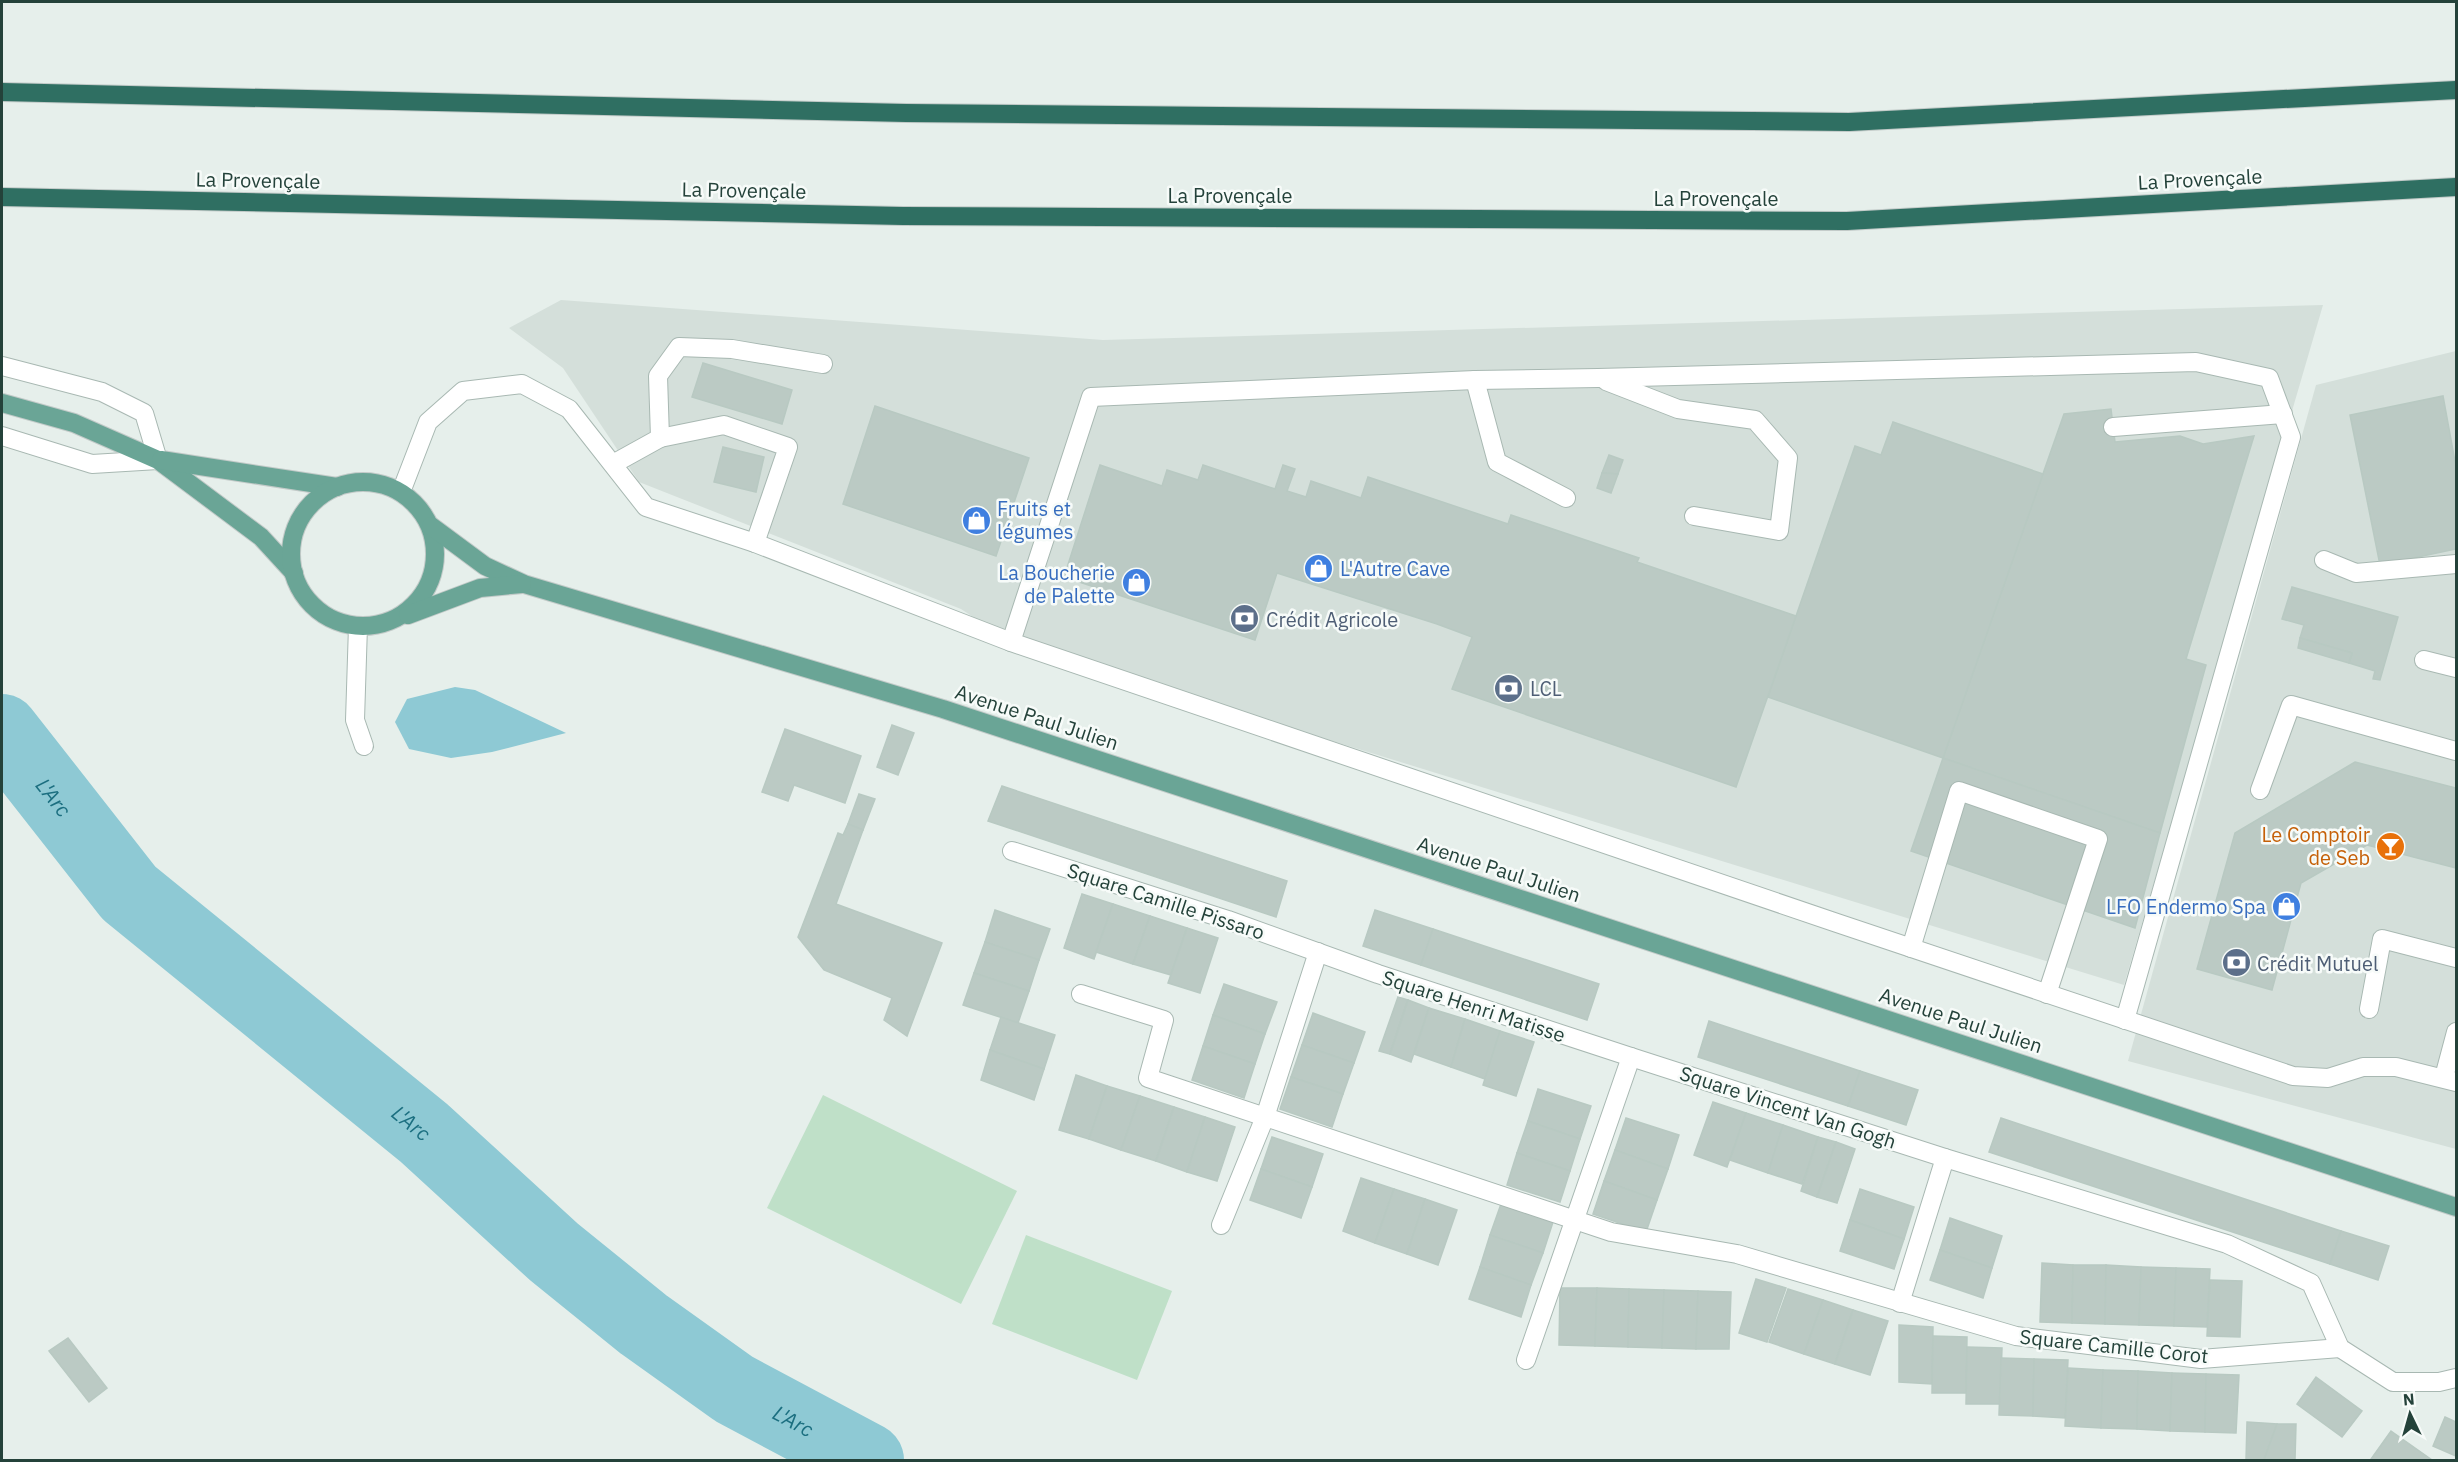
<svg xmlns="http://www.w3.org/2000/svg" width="2458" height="1462" font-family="'IBM Plex Sans',sans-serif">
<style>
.built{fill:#d4dfda}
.green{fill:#bfe0c8}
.water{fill:#8ec9d4}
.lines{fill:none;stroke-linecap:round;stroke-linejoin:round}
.river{stroke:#8ec9d4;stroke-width:74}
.building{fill:#bbcac4;stroke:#b8c9c2;stroke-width:1.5}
.service-casing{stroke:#a8b8b2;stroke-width:20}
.pedestrian-casing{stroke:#a8b8b2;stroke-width:20}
.minor-casing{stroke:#a8b8b2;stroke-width:20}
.primary-casing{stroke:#c2cac8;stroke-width:20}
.motorway-casing{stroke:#c2cac8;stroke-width:20}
.service{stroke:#fff;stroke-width:18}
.pedestrian{stroke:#fff;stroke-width:18}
.minor{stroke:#fff;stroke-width:18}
.primary{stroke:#6aa596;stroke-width:18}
.motorway{stroke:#2f6f62;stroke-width:18}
.labels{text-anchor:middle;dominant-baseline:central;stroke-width:5;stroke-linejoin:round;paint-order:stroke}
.street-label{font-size:20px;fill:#24423a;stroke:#f7fbf9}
.shop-label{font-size:20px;fill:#366cbe;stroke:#f7fbf9;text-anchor:start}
.service-label{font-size:20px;fill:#4e5e75;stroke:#f7fbf9;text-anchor:start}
.food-label{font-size:20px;fill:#c56008;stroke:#f7fbf9;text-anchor:end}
.water-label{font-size:21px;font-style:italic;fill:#1c6f80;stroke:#f7fbf9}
</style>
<rect width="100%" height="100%" fill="#e6efeb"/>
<g class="built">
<path d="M561,300L1103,340L2323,305L2124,985L1011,642L961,609L639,482L563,368L509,328Z"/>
<path d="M2456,351V1149L2128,1061L2316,385Z"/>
</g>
<g class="green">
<path d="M823,1095L1017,1191L961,1304L767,1208Z"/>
<path d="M1026,1235L1172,1291L1137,1380L992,1324Z"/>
</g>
<path class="water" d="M455,687L475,690L566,733L492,752L451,758L409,749L395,722L407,699Z"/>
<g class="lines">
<path class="river" id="s1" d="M2,731L129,893L424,1133L554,1252L643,1324L734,1389L867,1460"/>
</g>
<g class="building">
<path d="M703,363L792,390L782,424L692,397Z"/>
<path d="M2443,396L2456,467V549L2380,565L2350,415Z"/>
<path d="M875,406L1029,458L996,556L843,504Z"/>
<path d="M2111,409L2115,442L2180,436L2203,444L2254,436L2186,659L2206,665L2160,833L1943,758L2064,414Z"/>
<path d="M1893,422L2043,474L1943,758L1768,697L1855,446L1881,455Z"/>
<path d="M723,447L764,457L756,492L714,482Z"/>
<path d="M1609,455L1623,460L1618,474L1602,473Z"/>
<path d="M1100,465L1162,486L1167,470L1198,480L1203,465L1275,489L1283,465L1295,469L1287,491L1306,497L1311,481L1361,498L1368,477L1508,524L1511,515L1639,558L1637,562L1796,616L1736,787L1452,689L1472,637L1437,624L1277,573L1255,640L1064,577Z"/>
<path d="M1602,473L1618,474L1611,493L1597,488Z"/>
<path d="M2292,587L2398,617L2380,680L2373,679L2375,671L2349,663L2352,653L2300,638L2304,625L2282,619Z"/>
<path d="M2300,638L2352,653L2349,663L2298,648Z"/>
<path d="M892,725L914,733L898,775L877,767Z"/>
<path d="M785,729L861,756L845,803L794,785L788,801L762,792Z"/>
<path d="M1943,758L2160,833L2135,928L1911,851Z"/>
<path d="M2355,762L2456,788V868L2367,845L2301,883L2272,990L2197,969L2235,833Z"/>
<path d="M1002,786L1287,881L1276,917L988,821Z"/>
<path d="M859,794L875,799L863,830L848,824Z"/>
<path d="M848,824L863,830L836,904L942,943L907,1036L884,1020L892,998L824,970L798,937L838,833L843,835Z"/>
<path d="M1082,894L1113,904L1094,959L1064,948Z"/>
<path d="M1113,904L1150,916L1133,964L1096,952Z"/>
<path d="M995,910L1050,929L1039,960L985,942Z"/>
<path d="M1375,910L1433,929L1421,965L1363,946Z"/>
<path d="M1150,916L1187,928L1171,975L1133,964Z"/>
<path d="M1187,928L1218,938L1200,993L1168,983Z"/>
<path d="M1433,929L1599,984L1587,1020L1421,965Z"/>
<path d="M985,942L1039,960L1029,991L974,973Z"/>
<path d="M974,973L1029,991L1018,1023L963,1005Z"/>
<path d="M1224,984L1277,1002L1265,1034L1213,1015Z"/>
<path d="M1398,997L1408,1000L1390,1054L1379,1051Z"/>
<path d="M1408,1000L1429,1008L1411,1062L1390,1054Z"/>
<path d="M1429,1008L1465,1019L1451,1067L1414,1054Z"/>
<path d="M1313,1013L1365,1032L1354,1063L1302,1045Z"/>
<path d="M1213,1015L1265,1034L1255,1064L1203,1046Z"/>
<path d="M1001,1017L1055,1035L1044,1069L990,1050Z"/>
<path d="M1465,1019L1500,1031L1485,1079L1451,1067Z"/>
<path d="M1709,1021L1860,1071L1848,1106L1698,1057Z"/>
<path d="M1500,1031L1534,1042L1516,1096L1483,1085Z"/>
<path d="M1302,1045L1354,1063L1343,1094L1291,1077Z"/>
<path d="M1203,1046L1255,1064L1244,1098L1192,1080Z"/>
<path d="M990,1050L1044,1069L1034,1100L981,1080Z"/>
<path d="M1860,1071L1918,1090L1906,1125L1848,1106Z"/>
<path d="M1076,1075L1107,1086L1089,1139L1059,1130Z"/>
<path d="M1291,1077L1343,1094L1332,1127L1280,1109Z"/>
<path d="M1107,1086L1140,1096L1121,1150L1089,1139Z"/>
<path d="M1538,1089L1591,1106L1580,1139L1528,1121Z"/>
<path d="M1140,1096L1174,1107L1156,1161L1121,1150Z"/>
<path d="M1713,1102L1746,1113L1727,1167L1694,1155Z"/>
<path d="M1174,1107L1205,1117L1187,1172L1156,1161Z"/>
<path d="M1746,1113L1783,1125L1768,1173L1730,1160Z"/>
<path d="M1205,1117L1235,1127L1217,1181L1187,1172Z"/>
<path d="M1626,1118L1679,1135L1668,1169L1615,1150Z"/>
<path d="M2001,1118L2341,1231L2330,1264L1989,1152Z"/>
<path d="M1528,1121L1580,1139L1570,1171L1517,1153Z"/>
<path d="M1783,1125L1818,1137L1802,1184L1768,1173Z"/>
<path d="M1272,1137L1323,1154L1312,1187L1261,1169Z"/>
<path d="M1818,1137L1836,1142L1817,1197L1801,1191Z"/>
<path d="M1836,1142L1855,1149L1837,1203L1817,1197Z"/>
<path d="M1615,1150L1668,1169L1657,1200L1604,1181Z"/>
<path d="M1517,1153L1570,1171L1560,1202L1507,1185Z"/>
<path d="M1261,1169L1312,1187L1301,1218L1250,1200Z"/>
<path d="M1361,1178L1394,1189L1375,1243L1343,1231Z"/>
<path d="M1604,1181L1657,1200L1646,1232L1593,1214Z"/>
<path d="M1394,1189L1425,1199L1407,1254L1375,1243Z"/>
<path d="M1860,1189L1914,1207L1904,1239L1850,1220Z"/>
<path d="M1425,1199L1457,1210L1438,1265L1407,1254Z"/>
<path d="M1501,1204L1553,1222L1543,1253L1490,1235Z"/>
<path d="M1950,1218L2002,1236L1992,1268L1940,1250Z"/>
<path d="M1850,1220L1904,1239L1894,1269L1840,1251Z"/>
<path d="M2341,1231L2389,1246L2378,1280L2330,1264Z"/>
<path d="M1490,1235L1543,1253L1531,1285L1480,1267Z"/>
<path d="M1940,1250L1992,1268L1983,1298L1930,1280Z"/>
<path d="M2042,1263L2073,1265L2072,1323L2040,1322Z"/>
<path d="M2073,1265H2106L2105,1324L2072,1323Z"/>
<path d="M2106,1265L2141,1267L2139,1325L2105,1324Z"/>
<path d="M1480,1267L1531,1285L1521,1317L1469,1299Z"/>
<path d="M2141,1267L2176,1268L2174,1326L2139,1325Z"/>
<path d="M2176,1268L2210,1269L2207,1327L2174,1326Z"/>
<path d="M1756,1279L1786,1288L1767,1342L1739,1333Z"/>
<path d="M2210,1280L2242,1281L2240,1337L2207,1336Z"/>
<path d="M1560,1288H1597L1595,1346L1559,1345Z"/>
<path d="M1597,1288L1629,1289L1628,1347L1595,1346Z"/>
<path d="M1629,1289L1664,1290L1662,1348L1628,1347Z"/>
<path d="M1788,1289L1823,1300L1804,1354L1769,1342Z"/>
<path d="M1664,1290L1698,1291L1696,1349L1662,1348Z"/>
<path d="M1698,1291L1731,1292L1729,1349H1696Z"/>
<path d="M1823,1300L1853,1310L1835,1364L1804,1354Z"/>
<path d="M1853,1310L1888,1321L1870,1375L1835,1364Z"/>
<path d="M1899,1325L1933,1327L1932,1384L1899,1382Z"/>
<path d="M1933,1336L1967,1337L1966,1393H1932Z"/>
<path d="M68,1338L107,1388L89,1402L49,1351Z"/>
<path d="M1967,1347L2002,1348L2000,1404H1966Z"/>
<path d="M2001,1358L2034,1359L2033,1416L1999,1415Z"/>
<path d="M2034,1359L2068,1360L2065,1418L2033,1416Z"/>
<path d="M2068,1368L2103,1370L2101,1428L2065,1426Z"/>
<path d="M2103,1370L2138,1371L2137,1429L2101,1428Z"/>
<path d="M2138,1371L2172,1373L2170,1431L2137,1429Z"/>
<path d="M2172,1373L2206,1374L2205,1432L2170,1431Z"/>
<path d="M2206,1374L2239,1375L2236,1433L2205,1432Z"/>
<path d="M2316,1377L2362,1411L2342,1437L2297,1404Z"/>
<path d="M2445,1417L2456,1422V1456L2433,1446Z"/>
<path d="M2247,1422L2277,1424L2264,1460H2246Z"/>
<path d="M2277,1424H2296L2295,1460H2264Z"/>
<path d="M2391,1431L2432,1460H2374L2371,1459Z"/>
</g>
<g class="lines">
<defs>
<g id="service">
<path d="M2,366L102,392L144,413L158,460L92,464L2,436"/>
<path d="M1475,380L1497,462L1566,498"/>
<path d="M1606,381L1678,409L1755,420L1788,458L1779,531L1694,516"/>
<path d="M2113,427L2283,414"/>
<path d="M660,438L724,425L788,447L755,543"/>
<path d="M613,464L660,438L658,376L679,347L732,349L823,364"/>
<path d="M2324,560L2356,573L2456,564"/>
<path d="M358,626L355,720L364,746"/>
<path d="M1011,642L1091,397L1475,380L1598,378L2196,362L2269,378L2291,437L2125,1020"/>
<path d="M2424,660L2456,668"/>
<path d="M2260,790L2291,705L2456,751"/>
<path d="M1911,948L1959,791L2098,839L2047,994"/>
<path d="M2369,1009L2382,939L2456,958"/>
<path d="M1221,1225L1265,1117L1318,952"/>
<path d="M1900,1303L1945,1158"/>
<path d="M1526,1360L1631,1057"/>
</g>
<path id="pedestrian" d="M1081,994L1164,1020L1148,1078L1611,1232L1737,1254L2016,1336L2201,1359L2340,1348"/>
<g id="minor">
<path d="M401,492L428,422L463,391L522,384L569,409L646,507L755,543L1011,642L1837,923L2293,1076L2328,1078L2363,1067H2396L2456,1082"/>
<path d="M1012,851L1228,920L1378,974L1631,1057L1945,1158L2227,1244L2311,1283L2340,1348L2393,1382H2439L2456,1378"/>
<path d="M2444,1077L2456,1032"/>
</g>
<g id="primary">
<path d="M2,403L74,423L158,460L261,537L294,573"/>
<path d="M161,460L337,487"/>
<circle cx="363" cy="554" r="72"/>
<path d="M431,526L485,566L524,584L943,709L2456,1207"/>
<path d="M408,615L480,588L522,584"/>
</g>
<g id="motorway">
<path d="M2,92L906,113L1849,122L2456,90"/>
<path d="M2,197L903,216L1847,221L2456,187"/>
</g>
</defs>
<use href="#service" class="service-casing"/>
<use href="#pedestrian" class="pedestrian-casing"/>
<use href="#minor" class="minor-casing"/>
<use href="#primary" class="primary-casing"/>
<use href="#motorway" class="motorway-casing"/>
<use href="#service" class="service"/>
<use href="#pedestrian" class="pedestrian"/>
<use href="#minor" class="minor"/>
<use href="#primary" class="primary"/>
<use href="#motorway" class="motorway"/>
</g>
<defs>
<symbol id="shop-disc" viewBox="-11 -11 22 22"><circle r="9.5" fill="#3f7fe0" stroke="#f7fbf9"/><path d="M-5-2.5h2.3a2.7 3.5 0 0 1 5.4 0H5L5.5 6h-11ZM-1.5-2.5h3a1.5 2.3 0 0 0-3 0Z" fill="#fff"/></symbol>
<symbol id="bank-disc" viewBox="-11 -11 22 22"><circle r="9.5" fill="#5c6f8a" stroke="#f7fbf9"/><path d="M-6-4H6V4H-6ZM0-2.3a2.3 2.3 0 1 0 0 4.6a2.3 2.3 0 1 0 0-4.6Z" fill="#fff"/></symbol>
<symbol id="bar-disc" viewBox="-11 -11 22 22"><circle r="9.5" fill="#e8710a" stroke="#f7fbf9"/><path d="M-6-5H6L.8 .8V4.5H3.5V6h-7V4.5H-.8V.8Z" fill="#fff"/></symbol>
</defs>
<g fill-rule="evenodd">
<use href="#shop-disc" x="960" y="504" width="33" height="33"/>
<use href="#shop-disc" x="1302" y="552" width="33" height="33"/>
<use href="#shop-disc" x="1120" y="566" width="33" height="33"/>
<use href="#bank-disc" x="1228" y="602" width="33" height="33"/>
<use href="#bank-disc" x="1492" y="672" width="33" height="33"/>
<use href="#bar-disc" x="2374" y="830" width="33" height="33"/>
<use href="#shop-disc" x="2270" y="890" width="33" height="33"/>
<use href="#bank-disc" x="2220" y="946" width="33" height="33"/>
</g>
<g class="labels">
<g class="street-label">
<text transform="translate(2200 179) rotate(-3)">La Provençale</text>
<text transform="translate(258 180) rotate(1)">La Provençale</text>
<text transform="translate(744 190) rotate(1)">La Provençale</text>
<text x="1230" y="195">La Provençale</text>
<text x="1716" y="198">La Provençale</text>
<text transform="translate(1037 717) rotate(18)">Avenue Paul Julien</text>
<text transform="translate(1499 869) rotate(18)">Avenue Paul Julien</text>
<text transform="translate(1166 901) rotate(18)">Square Camille Pissaro</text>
<text transform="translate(1474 1006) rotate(18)">Square Henri Matisse</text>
<text transform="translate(1961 1020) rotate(18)">Avenue Paul Julien</text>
<text transform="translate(1788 1107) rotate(18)">Square Vincent Van Gogh</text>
<text transform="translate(2114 1346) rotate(6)">Square Camille Corot</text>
</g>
<g class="shop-label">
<text x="997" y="508">Fruits et<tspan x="997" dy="23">légumes</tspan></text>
<text x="1340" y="568">L'Autre Cave</text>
<text x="1115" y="572" text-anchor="end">La Boucherie<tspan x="1115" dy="23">de Palette</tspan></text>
<text x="2266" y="906" text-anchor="end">LFO Endermo Spa</text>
</g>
<g class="service-label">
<text x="1266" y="619">Crédit Agricole</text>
<text x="1530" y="688">LCL</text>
<text x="2257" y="963">Crédit Mutuel</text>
</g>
<g class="food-label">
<text x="2370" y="834">Le Comptoir<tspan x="2370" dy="23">de Seb</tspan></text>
</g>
<g class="water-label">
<text stroke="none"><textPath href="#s1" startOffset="84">L'Arc</textPath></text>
<text stroke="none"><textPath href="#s1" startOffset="570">L'Arc</textPath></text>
<text stroke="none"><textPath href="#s1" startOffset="1056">L'Arc</textPath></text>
</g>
</g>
<rect width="2458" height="1462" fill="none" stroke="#24423a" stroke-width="6"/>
<g transform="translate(2410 1414) rotate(355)" stroke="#f7fbf9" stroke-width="4.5" paint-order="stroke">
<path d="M0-4.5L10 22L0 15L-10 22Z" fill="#24423a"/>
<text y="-9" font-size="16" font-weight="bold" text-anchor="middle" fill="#24423a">N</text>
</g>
</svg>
